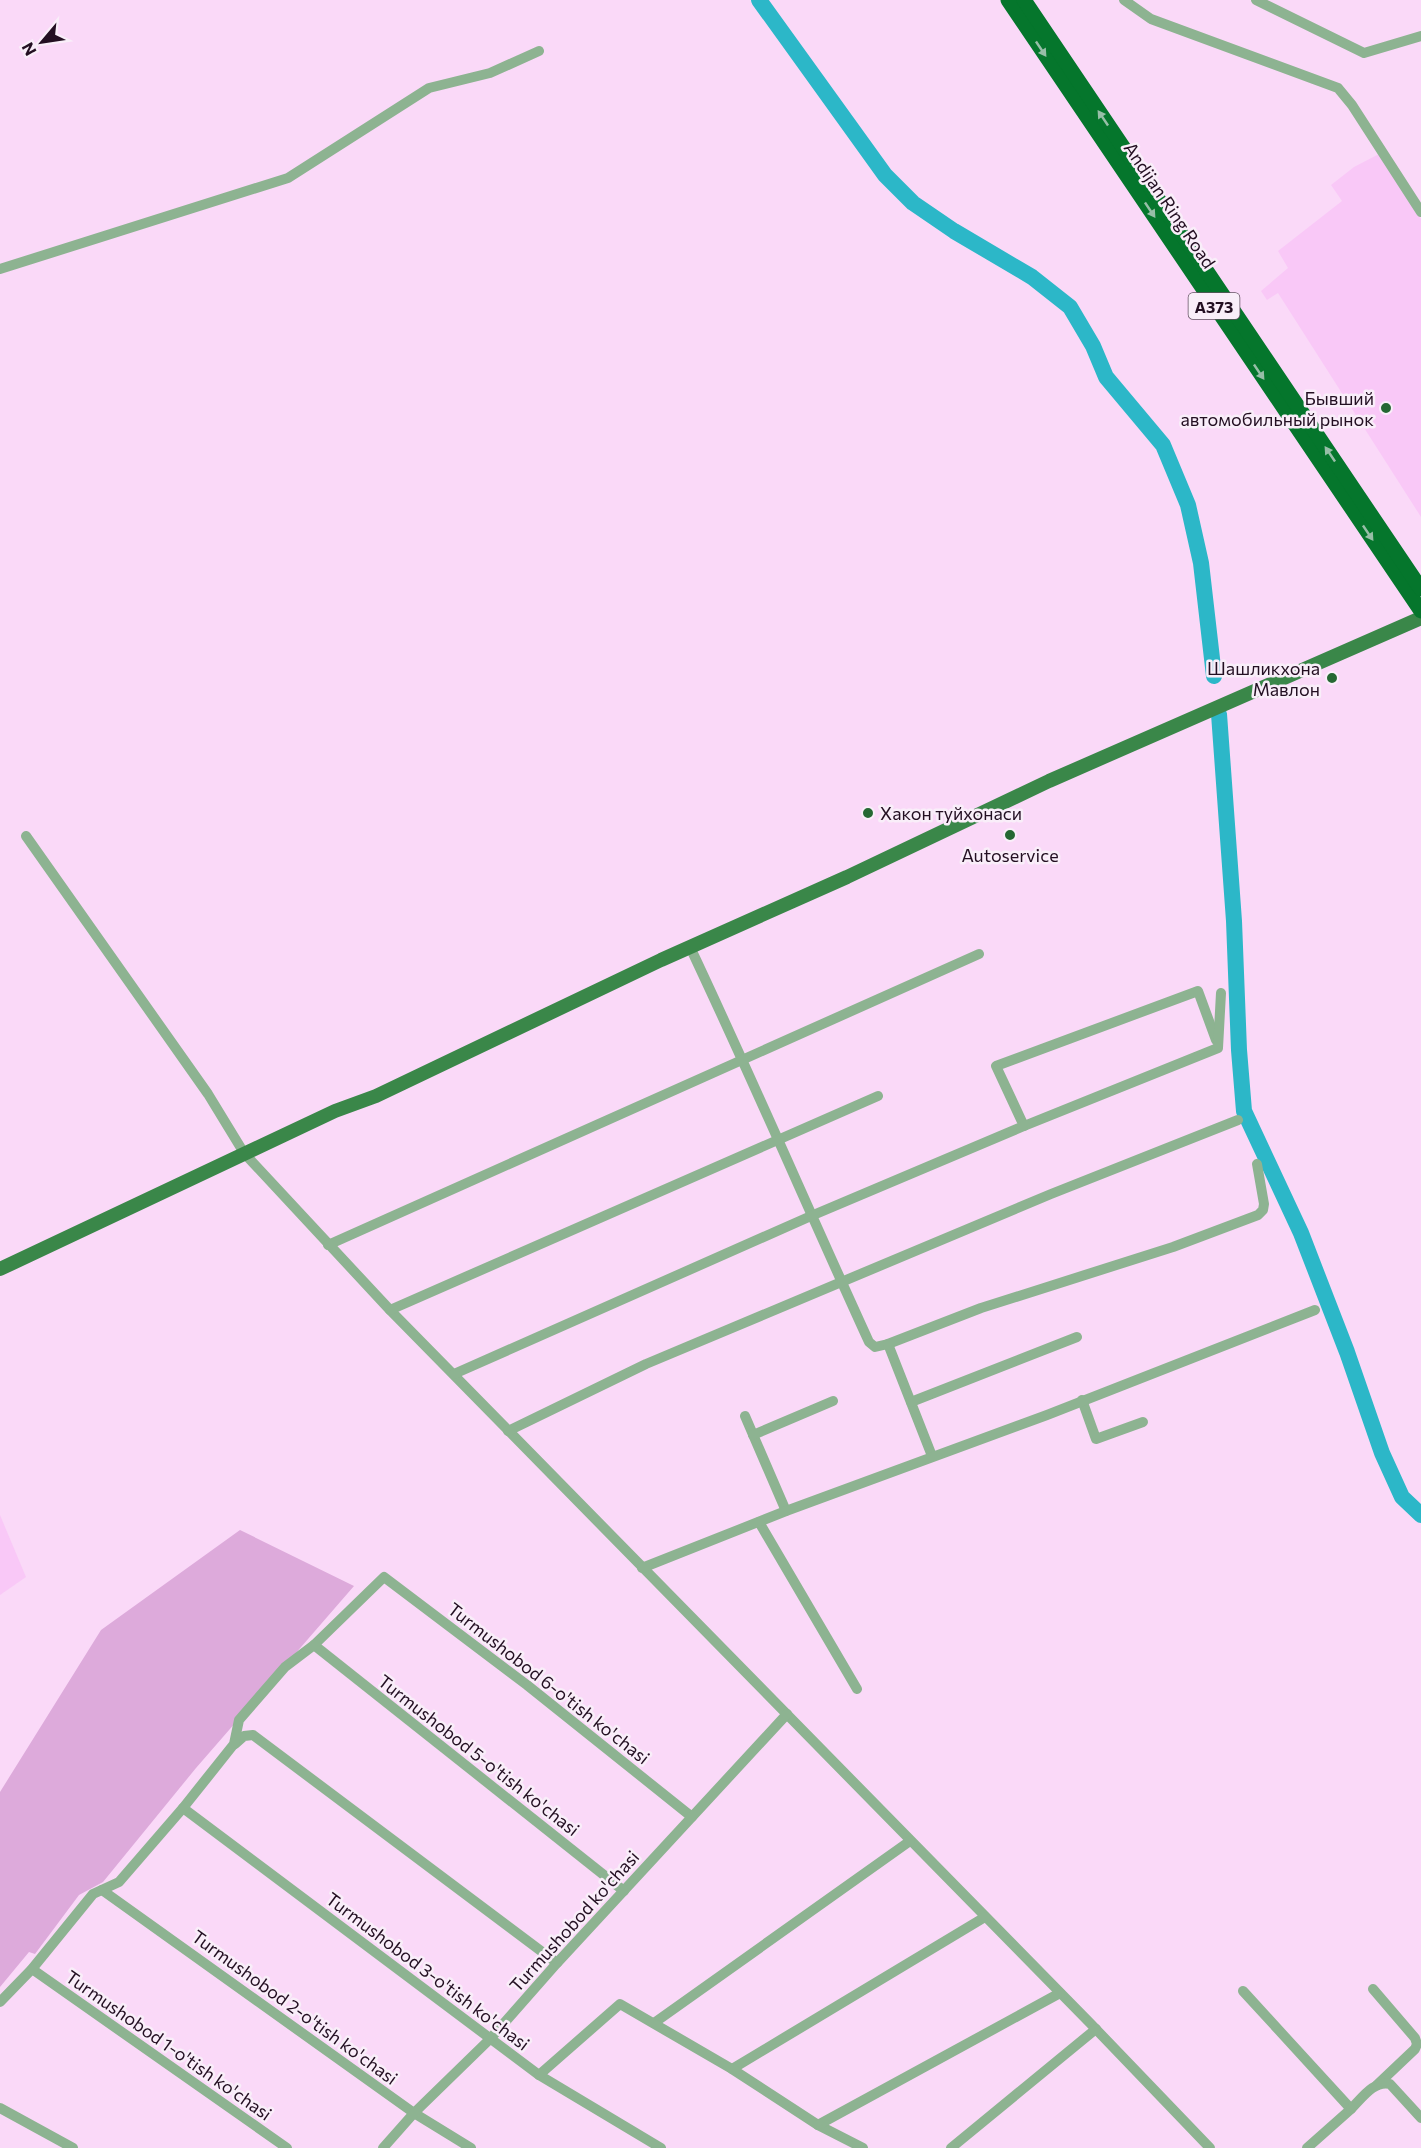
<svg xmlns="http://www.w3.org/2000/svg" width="1421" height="2148" font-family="Commissioner,sans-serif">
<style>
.built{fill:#f9c8f7}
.green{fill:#ddaadb}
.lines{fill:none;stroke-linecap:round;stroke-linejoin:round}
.river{stroke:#2cb7c8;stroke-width:16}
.minor{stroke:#8db391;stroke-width:10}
.major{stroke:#3a8749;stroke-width:14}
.highway{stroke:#05762c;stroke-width:15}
.oneway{fill:#97bea7}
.poi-dot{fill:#256833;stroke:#f9eef9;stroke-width:2}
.labels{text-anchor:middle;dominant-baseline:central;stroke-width:5;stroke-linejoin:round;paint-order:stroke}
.shield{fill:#f9eef9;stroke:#635262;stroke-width:1.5}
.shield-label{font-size:16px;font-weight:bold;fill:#230f22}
.street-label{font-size:18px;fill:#230f22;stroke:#f9eef9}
.poi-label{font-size:18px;fill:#230f22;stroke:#f9eef9;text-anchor:end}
</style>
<rect width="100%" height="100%" fill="#fad9f8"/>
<g class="built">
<path d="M1379,154L1421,219V517L1278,293L1267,300L1261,291L1288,268L1278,251L1342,201L1331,185L1354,167Z"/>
<path d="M0,1515L26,1577L0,1595Z"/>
</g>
<path class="green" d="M240,1530L354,1586L196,1768L103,1882L79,1895L35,1954L29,1952L0,1987V1792L101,1630Z"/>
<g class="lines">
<g class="river">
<path d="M759,0L885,175L913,203L954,231L1032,277L1070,307L1093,346L1106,377L1163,445L1188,505L1201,563L1214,676"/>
<path d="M1219,714L1234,921L1239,1050L1244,1111L1301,1233L1347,1352L1382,1453L1402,1497L1421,1515"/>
</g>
<g class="minor">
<path d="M1124,0L1151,19L1338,88L1352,105L1421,212"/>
<path d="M1256,0L1364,53L1421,36"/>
<path d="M0,269L288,178L429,88L490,73L539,51"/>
<path d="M26,836L208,1094L244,1153L390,1310L1090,2023L1210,2148"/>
<path d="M690,947C752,1078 809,1211 869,1342L875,1347L888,1344L981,1308L1173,1247L1258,1215L1263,1210L1264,1204L1257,1164"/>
<path d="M1024,1126L996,1066L1198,991L1216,1040"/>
<path d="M328,1245L979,954"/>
<path d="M390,1310L878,1096"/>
<path d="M888,1344L932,1456"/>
<path d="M454,1374L811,1216L1024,1126L1218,1048L1221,993"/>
<path d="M1082,1400L1096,1439L1143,1422"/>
<path d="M911,1402L1077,1337"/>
<path d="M745,1416L786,1511"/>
<path d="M508,1431L646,1364L1051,1194L1238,1120"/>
<path d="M753,1435L833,1401"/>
<path d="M759,1522L857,1689"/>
<path d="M642,1568L786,1511L1047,1415L1315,1310"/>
<path d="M314,1645L624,1891"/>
<path d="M235,1744L244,1736L253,1735L557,1963"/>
<path d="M183,1808L539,2075L661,2148"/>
<path d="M102,1890L414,2113L471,2148"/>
<path d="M32,1969L287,2148"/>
<path d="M1373,1989L1415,2038L1417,2044L1415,2049L1377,2085"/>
<path d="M1243,1991L1351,2109L1307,2148"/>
<path d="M0,2002L32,1969L93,1894L119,1882L183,1808L234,1744L239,1720L285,1667L314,1645L384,1577L527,1685L692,1817"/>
<path d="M654,2023L910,1841"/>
<path d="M732,2069L985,1917"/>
<path d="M539,2075L620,2004L732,2069L818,2125L863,2148"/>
<path d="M0,2108L73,2148"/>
<path d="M1351,2109C1362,2098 1374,2080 1390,2084L1421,2118"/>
<path d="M818,2125L1060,1993"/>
<path d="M383,2148L414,2113L490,2039L557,1963L787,1714"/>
<path d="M951,2148L1096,2029"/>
</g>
<path class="major" d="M0,1269L335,1111L376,1096L661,960L847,877L1049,781L1421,618"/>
<g class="highway">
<path d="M1008,0L1421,611"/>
<path d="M1024,0L1421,589"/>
</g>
</g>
<defs><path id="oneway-solid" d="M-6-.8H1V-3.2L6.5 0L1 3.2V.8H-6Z" transform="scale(1.5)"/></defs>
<g class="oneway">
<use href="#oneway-solid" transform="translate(1041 49) rotate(56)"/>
<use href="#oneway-solid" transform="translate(1103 118) rotate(-124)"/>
<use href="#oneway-solid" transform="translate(1150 210) rotate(56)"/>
<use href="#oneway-solid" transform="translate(1259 372) rotate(56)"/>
<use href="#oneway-solid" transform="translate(1330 454) rotate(-124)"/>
<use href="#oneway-solid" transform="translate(1368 533) rotate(56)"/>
</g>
<g class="poi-dot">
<circle cx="1386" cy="408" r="6"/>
<circle cx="1332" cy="678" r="6"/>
<circle cx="868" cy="813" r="6"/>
<circle cx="1010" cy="835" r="6"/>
</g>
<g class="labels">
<rect class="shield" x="1188.5" y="293" width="51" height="26" rx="4.5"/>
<g class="shield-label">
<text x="1214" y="306">A373</text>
</g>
<g class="street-label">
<text transform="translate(1170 205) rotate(56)">Andijan Ring Road</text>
<text transform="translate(549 1683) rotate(38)">Turmushobod 6-o'tish ko'chasi</text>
<text transform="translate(479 1755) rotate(38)">Turmushobod 5-o'tish ko'chasi</text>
<text transform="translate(574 1921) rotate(-48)">Turmushobod ko'chasi</text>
<text transform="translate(428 1971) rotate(37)">Turmushobod 3-o'tish ko'chasi</text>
<text transform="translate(295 2007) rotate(36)">Turmushobod 2-o'tish ko'chasi</text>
<text transform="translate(169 2045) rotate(35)">Turmushobod 1-o'tish ko'chasi</text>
</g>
<g class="poi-label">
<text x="1374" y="398">Бывший<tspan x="1374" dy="21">автомобильный рынок</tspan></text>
<text x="1320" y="668">Шашликхона<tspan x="1320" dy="21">Мавлон</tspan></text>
<text x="880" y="813" text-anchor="start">Хакон туйхонаси</text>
<text x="1010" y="855" text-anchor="middle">Autoservice</text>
</g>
</g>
<g transform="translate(42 42) rotate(241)" stroke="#f9eef9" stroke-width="4.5" paint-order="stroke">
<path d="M0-4.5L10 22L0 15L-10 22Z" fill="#230f22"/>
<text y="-9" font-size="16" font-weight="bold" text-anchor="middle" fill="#230f22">N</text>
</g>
</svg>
